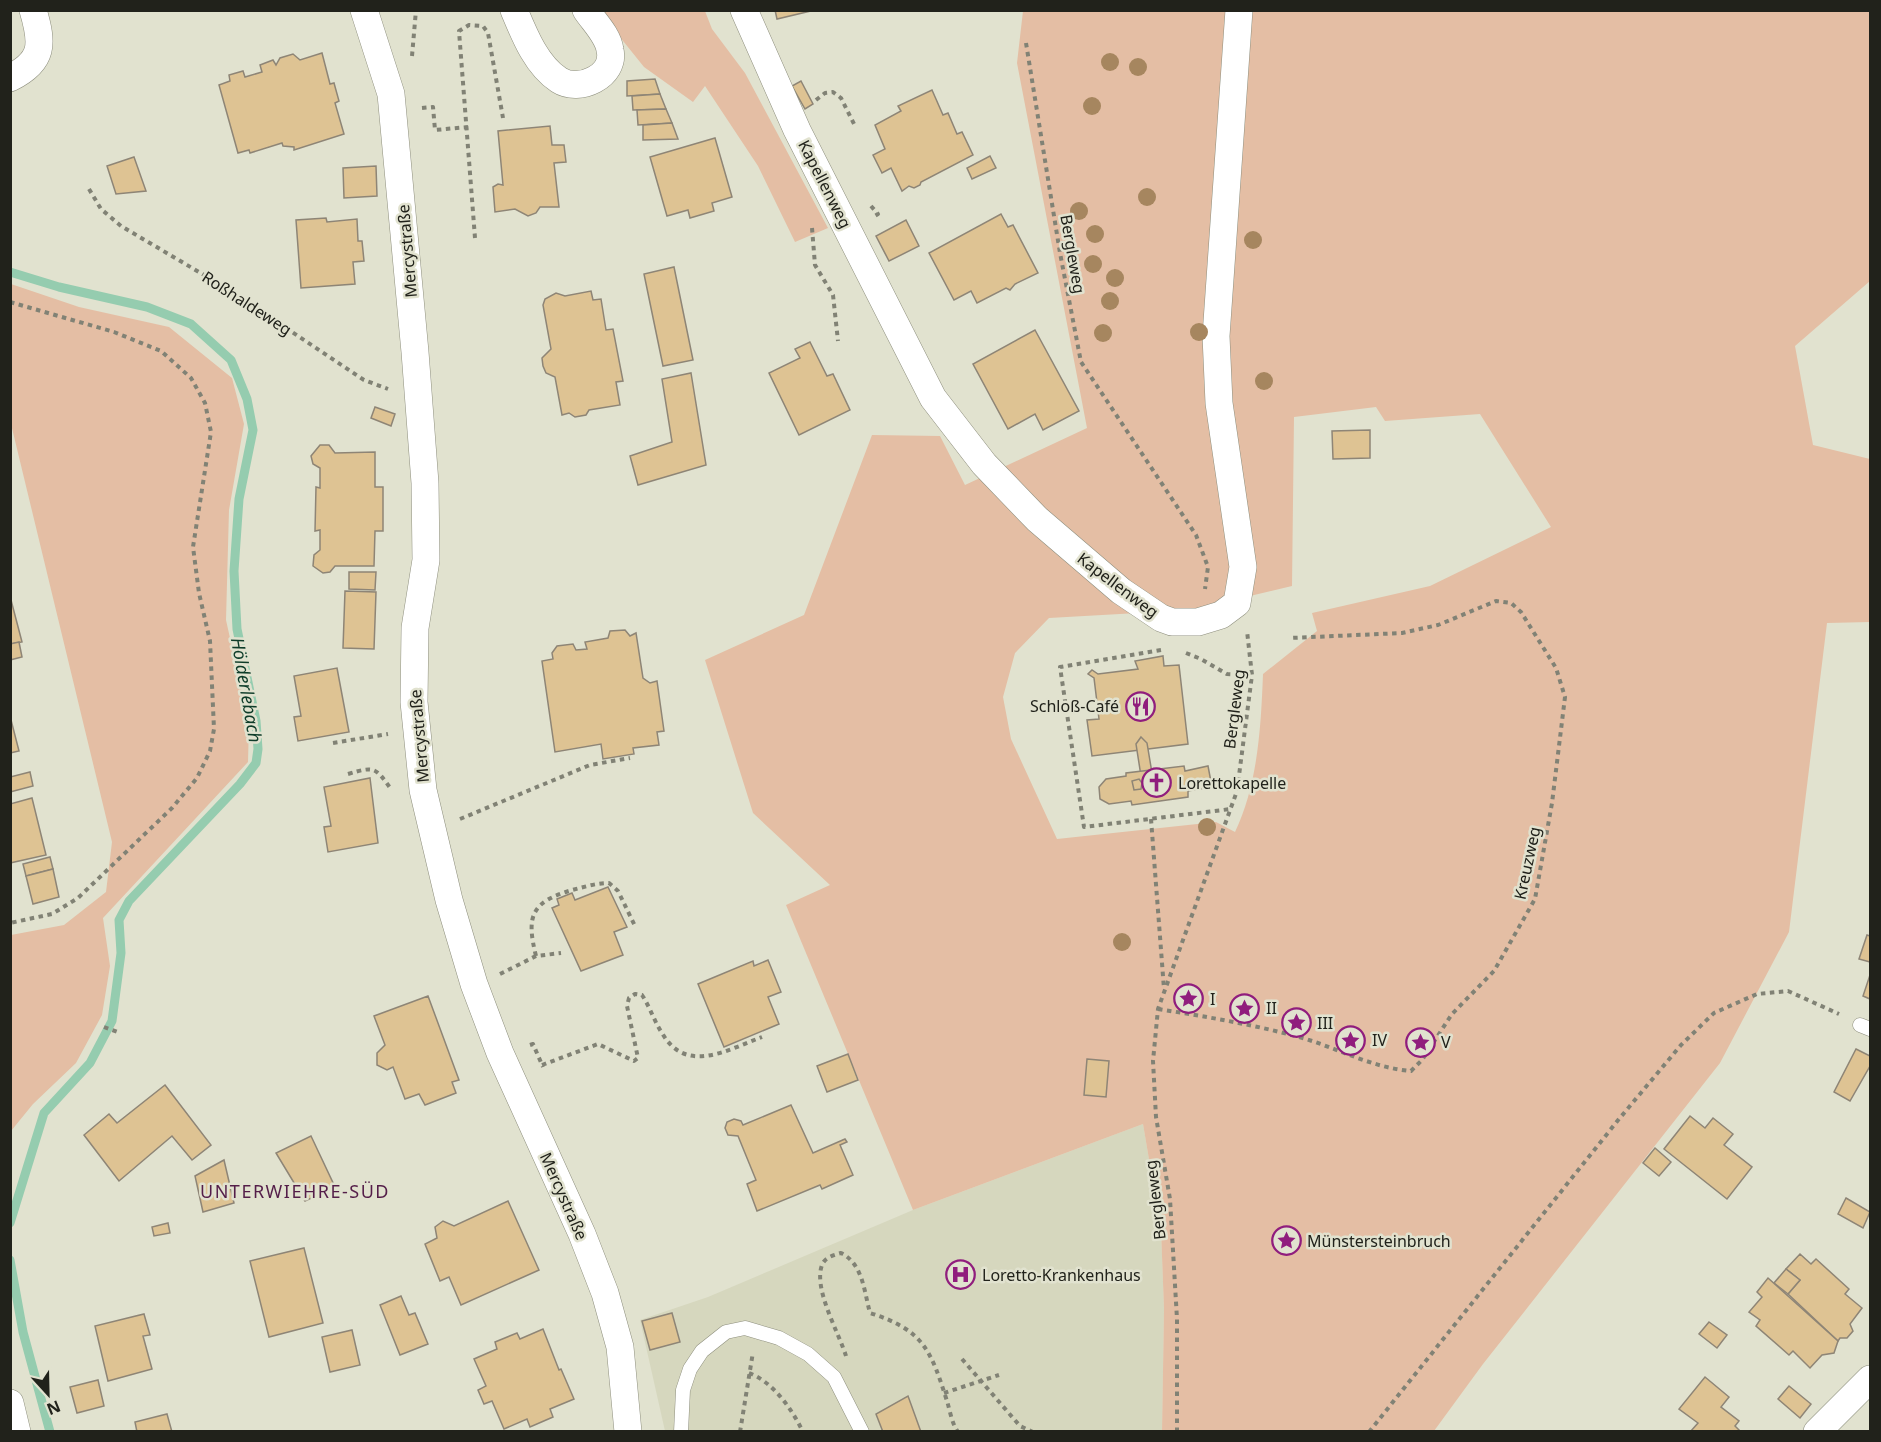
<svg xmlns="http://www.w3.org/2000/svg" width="1881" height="1442" font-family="'Noto Sans',sans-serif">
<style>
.built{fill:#d6d7be}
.green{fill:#e4bea4;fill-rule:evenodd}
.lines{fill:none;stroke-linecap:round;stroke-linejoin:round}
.stream{stroke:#95ccaf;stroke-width:9}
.building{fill:#dec393;stroke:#8e8576;stroke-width:1.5}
.lane-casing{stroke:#8e8f7e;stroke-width:15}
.street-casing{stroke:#8e8f7e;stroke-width:28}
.path{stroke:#818275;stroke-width:4;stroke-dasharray:4.5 4.5;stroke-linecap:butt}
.lane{stroke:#fff;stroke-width:14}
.street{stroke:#fff;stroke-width:27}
.tree{fill:#a6865f}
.labels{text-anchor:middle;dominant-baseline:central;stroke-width:5;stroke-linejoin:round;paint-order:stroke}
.street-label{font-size:16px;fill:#21221b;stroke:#e1e2cf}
.poi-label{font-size:16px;fill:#21221b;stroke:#e1e2cf;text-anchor:start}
.water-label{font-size:18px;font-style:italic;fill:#0e3c29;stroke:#e1e2cf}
.neighbourhood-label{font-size:18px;letter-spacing:1.5px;fill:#541e49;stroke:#e1e2cf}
</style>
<rect width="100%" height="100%" fill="#e1e2cf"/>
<path class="built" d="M1143,1124L1161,1230L1164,1309L1162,1431H665L640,1320L708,1297L913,1210Z"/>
<g class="green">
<path d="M599,11H705L712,29L745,73L828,228L795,242L758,166L705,86L693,102L644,67Z"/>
<path d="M1023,11H1870V281L1795,346L1813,445L1870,459V622L1827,623L1789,932L1720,1063L1483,1364L1434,1431H1162L1164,1309L1161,1230L1143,1124L913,1210L786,905L830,885L753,813L705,660L804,615L872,435L940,436L965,485L1087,428L1017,63ZM1376,407L1385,421L1480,414L1551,527L1430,586L1312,613L1317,631L1263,674C1261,726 1258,784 1235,832L1216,822L1057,839L1011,739L1003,697L1015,653L1049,618L1191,610L1292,586L1294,417Z"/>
<path d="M11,284L79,307L169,327L232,378L244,424L229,510L226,620L249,724L248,762L103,918L110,966L102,1015L76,1063L33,1104L11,1131V935L64,925L106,892L112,842L11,424Z"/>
</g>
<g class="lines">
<g class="stream">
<path d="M10,272L59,287L147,307L191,324L231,360L247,399L253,430L239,499L234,571L237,629L256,721L258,749L256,763L240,784L129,901L119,920L121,953L112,1021L90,1063L44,1113L10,1223"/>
<path d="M10,1260L23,1332L50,1432"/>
</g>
</g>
<g class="building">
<path d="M775,10H815L777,19Z"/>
<path d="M322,53L330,84L334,83L339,101L335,103L344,134L294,150V147L283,146L282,143L250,153L249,150L238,153L219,85L230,81L229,75L243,71L245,77L262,72L260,65L273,60L276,65L280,58L293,54L300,60Z"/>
<path d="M655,79L660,94L627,96V81Z"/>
<path d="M801,81L813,104L805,109L792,86Z"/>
<path d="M932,90L943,115L948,113L957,134L962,132L973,155L921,182L920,185L914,188L909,186L902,191L891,168L882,173L873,155L885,149L875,125L901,111L898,106Z"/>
<path d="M660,94L666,109L633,110L632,96Z"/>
<path d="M666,109L672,123L638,125L637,110Z"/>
<path d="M672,123L678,139L643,140V125Z"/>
<path d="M550,126L552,145H564L566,162L554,163L559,207H540L536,213L528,216L515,209L495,212L493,187L498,184L503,185L498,131Z"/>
<path d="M715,138L732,197L712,203L714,211L690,218L688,210L667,216L650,157Z"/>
<path d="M990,156L996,168L972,179L967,168Z"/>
<path d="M134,157L146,191L116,194L107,166Z"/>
<path d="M376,166L377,196L344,198L343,168Z"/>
<path d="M1001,214L1008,227L1013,225L1038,273L1015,284L1010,290L1006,288L977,303L971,291L954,300L929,253Z"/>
<path d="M326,218L327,222L357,219L358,241H362L364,261L353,262L355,284L301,288L296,220Z"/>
<path d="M906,220L919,246L889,261L876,236Z"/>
<path d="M674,267L693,360L663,366L644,274Z"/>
<path d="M591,291L593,300L601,299L606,330L613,329L623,381L616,382L620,405L589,410L586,415L575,417L569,413L562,415L555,377L546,373L543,366L542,358L551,349L543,305L545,299L556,293L565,296Z"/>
<path d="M1035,330L1079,411L1043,430L1035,414L1008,429L973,364Z"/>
<path d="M810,342L827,376L833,374L850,410L799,435L769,373L800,358L795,349Z"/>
<path d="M691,373L706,465L638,485L630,456L672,442L662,379Z"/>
<path d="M375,407L395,414L391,426L371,418Z"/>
<path d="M1370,430V458L1333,459L1332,431Z"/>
<path d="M320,445H329L335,453L375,452V487H383V531H375L374,566H335L330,572L323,573L313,566L314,555L320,550V530L315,531L316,487L320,488V468L313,464L311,456Z"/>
<path d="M349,572H376L375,590L349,589Z"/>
<path d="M345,591L376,592L374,649L343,648Z"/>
<path d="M11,600L22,642L10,644V600Z"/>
<path d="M625,630L630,636L636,633L643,678L650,683L657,681L664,731L657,732L659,745L633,748L634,754L603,759L601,744L555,752L542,661L553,659L552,653L557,646L573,644L576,650L587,649L585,642L608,638L610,631Z"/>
<path d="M19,642L22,657L10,660V644Z"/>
<path d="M1163,656L1164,666L1179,665L1188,744L1092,756L1087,720L1099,719L1094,678L1088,674L1092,670L1098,674L1138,669L1135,661Z"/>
<path d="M337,668L349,732L298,741L294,717L301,716L294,676Z"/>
<path d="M10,716L19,751L10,753Z"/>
<path d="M1141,737L1147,743L1152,773L1147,779L1141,776L1136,744Z"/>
<path d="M1184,766L1185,771L1208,766L1212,787L1188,791V797L1132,805L1131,801L1109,804L1100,799L1099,787L1106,779L1126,776V773Z"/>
<path d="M30,772L33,786L10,792V777Z"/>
<path d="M370,778L378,843L328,852L324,827L331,826L324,787Z"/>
<path d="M1139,779L1142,783L1141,789L1134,790L1132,781Z"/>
<path d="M32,798L46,855L10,863V804Z"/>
<path d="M50,857L53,869L26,876L23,864Z"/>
<path d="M53,869L59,897L33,904L26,876Z"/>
<path d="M608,887L627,927L614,932L623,955L581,971L552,908L559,905L557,899L572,893L575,900Z"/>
<path d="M1867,935L1870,936V962L1859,959Z"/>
<path d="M768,960L781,992L768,997L779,1024L724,1047L698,984L753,961L754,966Z"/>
<path d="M1870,975V999L1863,996Z"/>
<path d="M428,996L459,1080L452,1082L456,1093L425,1105L419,1094L405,1099L393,1067L387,1070L377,1065V1053L385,1045L374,1016Z"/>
<path d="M1856,1049L1870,1056V1066L1850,1101L1834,1092Z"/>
<path d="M848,1054L858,1080L827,1092L817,1066Z"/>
<path d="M1087,1059L1109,1061L1106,1097L1084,1095Z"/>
<path d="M165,1085L211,1145L192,1160L172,1136L119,1181L84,1135L109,1114L117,1123Z"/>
<path d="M791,1105L813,1153L845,1139L847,1142L840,1145L853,1175L822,1189L820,1185L757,1211L747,1184L756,1180L738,1136L728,1135L725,1128L727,1122L734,1119L741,1121L743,1125Z"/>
<path d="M1690,1116L1705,1128L1713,1118L1733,1134L1724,1145L1752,1167L1727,1199L1664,1149Z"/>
<path d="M311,1136L335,1187L305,1201L276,1153Z"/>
<path d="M1655,1148L1671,1162L1659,1176L1643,1163Z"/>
<path d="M224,1160L234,1203L203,1212L195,1176Z"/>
<path d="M1846,1198L1870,1212L1863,1228L1838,1214Z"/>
<path d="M508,1201L539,1270L461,1305L449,1277L440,1281L425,1244L437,1238L435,1227L443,1221L454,1226Z"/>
<path d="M168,1223L170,1233L154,1236L152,1227Z"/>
<path d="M304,1248L323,1323L269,1337L250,1261Z"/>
<path d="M1800,1254L1811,1264L1816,1259L1849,1289L1845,1294L1862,1308L1850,1324L1853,1331L1847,1338H1840L1838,1341L1788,1294L1800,1280L1786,1269Z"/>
<path d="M1786,1269L1800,1280L1788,1294L1774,1283Z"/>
<path d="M1768,1278L1838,1341L1834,1353L1822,1355L1810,1368L1793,1351L1789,1355L1756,1326L1760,1320L1749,1312L1762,1297L1757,1292Z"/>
<path d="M401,1296L409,1315L415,1313L428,1344L400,1355L380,1305Z"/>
<path d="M672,1313L680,1342L650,1350L642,1321Z"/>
<path d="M144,1314L150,1335L143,1336L152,1369L108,1381L95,1326Z"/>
<path d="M1709,1322L1727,1335L1717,1348L1699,1334Z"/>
<path d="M543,1329L559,1370L561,1369L574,1399L550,1409L553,1417L530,1427L527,1419L504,1429L492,1401L484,1404L478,1390L486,1386L474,1359L497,1349L495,1342L517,1333L520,1339Z"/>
<path d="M352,1330L360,1365L330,1372L322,1337Z"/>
<path d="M1705,1377L1729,1397L1721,1407L1739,1421L1735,1426L1741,1432H1690L1698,1423L1679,1409Z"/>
<path d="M98,1380L104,1406L77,1413L70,1387Z"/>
<path d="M1789,1386L1811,1404L1800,1418L1778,1399Z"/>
<path d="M908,1396L921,1432H883L876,1414Z"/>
<path d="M167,1414L172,1432H137L135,1422Z"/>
</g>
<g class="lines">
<defs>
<g id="lane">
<path d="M1860,1025L1870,1029"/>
<path d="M681,1432L683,1390L690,1369L702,1351L726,1332L745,1328L779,1338L808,1354L834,1377L862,1432"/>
</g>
<g id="street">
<path d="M364,10L391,94L415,352L425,483L426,560L415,628L414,702L423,790L449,900L474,984L500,1053L582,1234L605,1293L620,1347L628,1432"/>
<path d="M514,10C524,34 536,65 559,80C579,93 616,76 610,50C608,35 594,22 586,10"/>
<path d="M744,10L797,130L933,398L984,464L1037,519L1121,591L1161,618L1172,622H1198L1221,615L1237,603L1243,567L1219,403L1216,336L1239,10"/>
<path d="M10,78C44,61 43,44 33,10"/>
<path d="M10,1403L17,1432"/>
<path d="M1817,1432L1870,1379"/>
</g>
</defs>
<use href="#lane" class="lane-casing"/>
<use href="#street" class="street-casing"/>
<g class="path">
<path d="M1026,43L1060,253L1081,362L1196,535L1208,567L1205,589"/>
<path d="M412,56L416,10"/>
<path d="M816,100L825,93L833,92L841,98L854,124"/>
<path d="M422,108L433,107L435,130L468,127"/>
<path d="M89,189L101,209L121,226L226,288L364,380L388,389"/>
<path d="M871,206L878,214L873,217"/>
<path d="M812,228L815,265L833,295L838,341"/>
<path d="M475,238L459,31L469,25L483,26L488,33L503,118"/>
<path d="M10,302L114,332L161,351L191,378L205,403L211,432L193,547L199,593L210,641L214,729L210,751L197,778L172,808L78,898L52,914L10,923"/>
<path d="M1161,650L1060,667L1084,827L1231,809"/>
<path d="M1186,653L1201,659L1227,674L1252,675"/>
<path d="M333,743L388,734"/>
<path d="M348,774C375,766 375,767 391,789"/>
<path d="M460,819L590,765L630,758"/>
<path d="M1151,819L1164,989"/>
<path d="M536,956C526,916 531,902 572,890C584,887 596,883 609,883L618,891L635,926"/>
<path d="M500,974L536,956L561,953"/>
<path d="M1158,1009C1208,1017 1257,1025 1306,1039C1341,1050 1374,1068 1411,1071L1422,1060L1452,1014L1494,971L1535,899L1552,803L1565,697L1556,668L1521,612L1511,603L1496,601L1438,625L1402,633L1290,638"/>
<path d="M104,1027L120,1033"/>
<path d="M530,1045L533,1044L543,1067"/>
<path d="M542,1065L598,1044L634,1061L638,1058L627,1006L629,998L635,994L642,995C650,1007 654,1021 662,1033C686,1075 727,1050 762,1037"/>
<path d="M846,1356C839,1333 813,1289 822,1265C825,1257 834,1255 841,1253C863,1264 864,1291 870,1313C924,1330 931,1351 947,1401C950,1411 952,1424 958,1432"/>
<path d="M962,1359L1020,1426L1033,1432"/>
<path d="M749,1373C773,1382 792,1409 803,1432"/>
<path d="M944,1393L999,1375"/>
<path d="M740,1432L753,1352"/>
<path d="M1177,1432V1319L1170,1199L1156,1117L1153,1061L1158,1009L1237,791L1252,675L1247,631"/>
<path d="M1369,1432L1619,1119L1681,1045L1714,1013L1757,994L1788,991L1839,1014"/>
</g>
<use href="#lane" class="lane"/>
<use href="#street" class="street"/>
</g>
<g class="tree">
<circle cx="1110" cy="62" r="9"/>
<circle cx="1138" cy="67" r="9"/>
<circle cx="1092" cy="106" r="9"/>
<circle cx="1147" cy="197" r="9"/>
<circle cx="1079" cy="211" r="9"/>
<circle cx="1095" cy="234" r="9"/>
<circle cx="1253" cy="240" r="9"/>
<circle cx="1093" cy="264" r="9"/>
<circle cx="1115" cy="278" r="9"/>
<circle cx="1110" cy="301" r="9"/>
<circle cx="1199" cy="332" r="9"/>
<circle cx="1103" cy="333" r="9"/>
<circle cx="1264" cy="381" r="9"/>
<circle cx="1207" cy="827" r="9"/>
<circle cx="1122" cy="942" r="9"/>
</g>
<defs>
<symbol id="restaurant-ring" viewBox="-11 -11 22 22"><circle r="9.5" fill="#e1e2cf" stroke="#901d7d" stroke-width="1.5"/><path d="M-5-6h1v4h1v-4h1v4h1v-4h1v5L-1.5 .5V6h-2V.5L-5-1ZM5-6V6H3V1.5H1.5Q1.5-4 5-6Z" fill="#901d7d"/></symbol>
<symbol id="church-ring" viewBox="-11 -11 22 22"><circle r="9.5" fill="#e1e2cf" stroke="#901d7d" stroke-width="1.5"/><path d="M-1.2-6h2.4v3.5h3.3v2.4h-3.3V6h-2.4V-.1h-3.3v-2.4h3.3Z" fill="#901d7d"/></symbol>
<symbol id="sight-ring" viewBox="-11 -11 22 22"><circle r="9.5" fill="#e1e2cf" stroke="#901d7d" stroke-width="1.5"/><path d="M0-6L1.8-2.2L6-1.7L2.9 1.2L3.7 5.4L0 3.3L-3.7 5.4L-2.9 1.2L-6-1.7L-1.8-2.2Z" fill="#901d7d"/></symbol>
<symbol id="hospital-ring" viewBox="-11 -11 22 22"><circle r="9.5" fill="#e1e2cf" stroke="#901d7d" stroke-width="1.5"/><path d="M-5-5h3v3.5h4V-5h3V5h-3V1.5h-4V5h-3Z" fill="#901d7d"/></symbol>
</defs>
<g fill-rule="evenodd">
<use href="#restaurant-ring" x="1124" y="690" width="33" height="33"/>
<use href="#church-ring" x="1140" y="766" width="33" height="33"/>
<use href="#sight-ring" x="1172" y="982" width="33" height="33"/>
<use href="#sight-ring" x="1228" y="992" width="33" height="33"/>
<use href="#sight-ring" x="1280" y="1006" width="33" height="33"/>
<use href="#sight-ring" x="1334" y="1024" width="33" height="33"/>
<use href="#sight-ring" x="1404" y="1026" width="33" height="33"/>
<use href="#sight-ring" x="1270" y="1224" width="33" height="33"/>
<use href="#hospital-ring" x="944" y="1258" width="33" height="33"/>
</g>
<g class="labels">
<g class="street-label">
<text transform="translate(825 184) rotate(63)">Kapellenweg</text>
<text transform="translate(407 251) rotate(-95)">Mercystraße</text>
<text transform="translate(1073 254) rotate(80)">Bergleweg</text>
<text transform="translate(247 303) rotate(33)">Roßhaldeweg</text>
<text transform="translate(1118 585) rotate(37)">Kapellenweg</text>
<text transform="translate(1234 709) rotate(-83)">Bergleweg</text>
<text transform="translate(419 736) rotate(-95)">Mercystraße</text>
<text transform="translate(1527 863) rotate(-78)">Kreuzweg</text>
<text transform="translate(564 1196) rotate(66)">Mercystraße</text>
<text transform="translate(1155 1200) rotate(-97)">Bergleweg</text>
</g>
<g class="poi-label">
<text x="1119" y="706" text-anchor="end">Schloß-Café</text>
<text x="1178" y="783">Lorettokapelle</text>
<text x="1210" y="999">I</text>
<text x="1266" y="1008">II</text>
<text x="1317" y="1023">III</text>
<text x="1372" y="1040">IV</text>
<text x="1441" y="1042">V</text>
<text x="1307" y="1241">Münstersteinbruch</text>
<text x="982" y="1275">Loretto-Krankenhaus</text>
</g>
<g class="water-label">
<text transform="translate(247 690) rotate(80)">Hölderlebach</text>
</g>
<g class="neighbourhood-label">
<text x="295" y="1191">UNTERWIEHRE-SÜD</text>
</g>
</g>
<rect width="1881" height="1442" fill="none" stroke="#21221b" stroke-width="24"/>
<g transform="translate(48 1394) rotate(158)" stroke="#e1e2cf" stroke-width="4.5" paint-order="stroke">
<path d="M0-4.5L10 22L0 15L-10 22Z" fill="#21221b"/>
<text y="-9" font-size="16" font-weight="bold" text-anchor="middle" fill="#21221b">N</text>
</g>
</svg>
